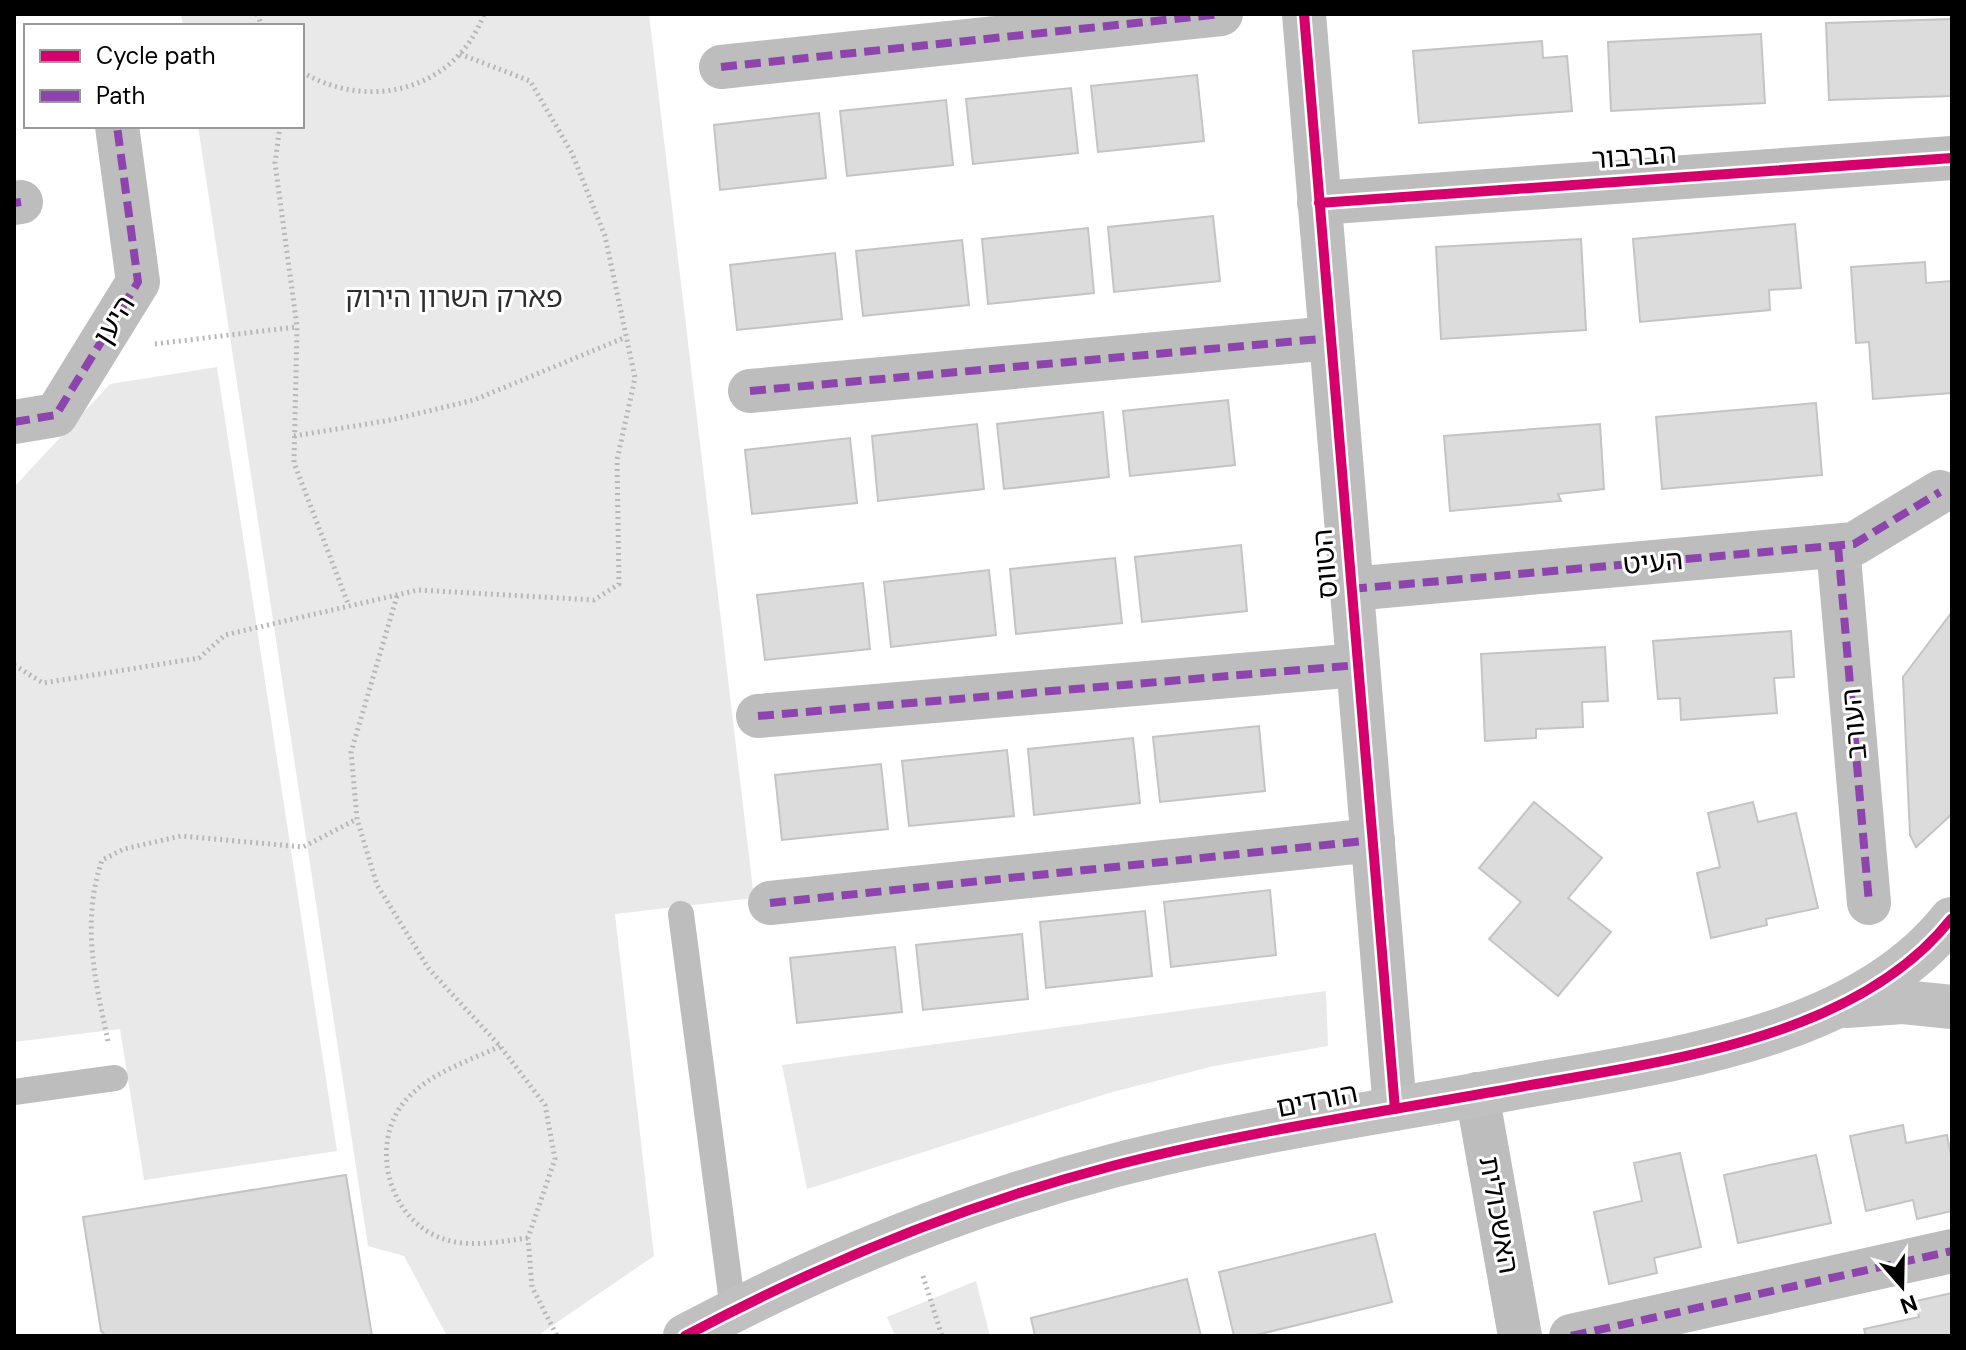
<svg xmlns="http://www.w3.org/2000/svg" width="1966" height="1350" font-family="'DM Sans','Noto Sans Hebrew',sans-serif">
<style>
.green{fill:#e9e9e9}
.building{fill:#dcdcdc;stroke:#c4c4c4;stroke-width:2}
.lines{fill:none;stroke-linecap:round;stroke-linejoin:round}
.path{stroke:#b8b8b8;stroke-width:5;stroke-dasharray:2 4;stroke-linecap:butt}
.lane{stroke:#bdbdbd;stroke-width:26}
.street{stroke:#bdbdbd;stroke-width:44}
.secondary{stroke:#c0c0c0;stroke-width:44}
.quiet{stroke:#8e44ad;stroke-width:8;stroke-dasharray:16 8;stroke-linecap:butt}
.cycleway-casing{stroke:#fff;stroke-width:15}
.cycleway{stroke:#d6006c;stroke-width:10}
.labels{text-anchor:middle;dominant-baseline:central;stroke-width:6;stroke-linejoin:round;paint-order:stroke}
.street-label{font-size:28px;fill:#000;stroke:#fff}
.park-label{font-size:28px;fill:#2e2e2e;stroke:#fff}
</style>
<rect width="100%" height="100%" fill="#fff"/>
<g class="green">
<path d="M181,14H649L754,898L615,914L654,1256L537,1336H447L404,1256L368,1246L198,126H302V26H183Z"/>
<path d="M217,367L337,1151L144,1180L120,1029L14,1042V487L110,384Z"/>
<path d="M1326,991L1328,1046L1214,1066L1109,1093L807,1189L782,1065Z"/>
<path d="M976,1281L990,1336H895L887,1317Z"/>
</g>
<g class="building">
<path d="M1952,19V96L1829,100L1826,23Z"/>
<path d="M1761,34L1765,103L1611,111L1608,42Z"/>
<path d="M1542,41L1543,58L1567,56L1572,111L1419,123L1413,51Z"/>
<path d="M1197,75L1204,141L1098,152L1091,86Z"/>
<path d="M1071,88L1078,153L973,164L966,99Z"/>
<path d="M946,100L953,165L847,176L840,111Z"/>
<path d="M819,113L826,178L720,190L714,125Z"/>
<path d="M1213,216L1220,281L1114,292L1108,227Z"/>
<path d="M1795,224L1801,288L1769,290L1770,310L1640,322L1633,239Z"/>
<path d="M1088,228L1094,293L988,304L982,239Z"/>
<path d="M1581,239L1586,330L1441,339L1436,247Z"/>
<path d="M962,240L969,305L863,316L856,251Z"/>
<path d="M835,253L842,319L737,330L730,265Z"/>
<path d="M1925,262L1926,283L1952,281V393L1873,399L1869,342L1856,343L1851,267Z"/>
<path d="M1228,400L1235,465L1130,476L1123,411Z"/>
<path d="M1816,403L1822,475L1662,489L1656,417Z"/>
<path d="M1103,412L1109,477L1004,489L997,424Z"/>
<path d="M977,424L984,489L878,501L872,436Z"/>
<path d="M1600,424L1604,489L1558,494L1561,501L1450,511L1444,436Z"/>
<path d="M850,438L857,503L752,514L745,450Z"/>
<path d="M1241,545L1247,611L1142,622L1135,557Z"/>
<path d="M1115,558L1122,623L1016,634L1010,569Z"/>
<path d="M989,570L996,635L891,647L884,582Z"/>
<path d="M863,583L870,649L765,660L757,595Z"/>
<path d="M1952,612V814L1916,847L1910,835L1903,677Z"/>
<path d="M1791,631L1794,677L1774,678L1777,713L1681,720L1680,698L1658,699L1653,641Z"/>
<path d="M1605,647L1608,701L1582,702L1583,727L1536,729V738L1485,741L1481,654Z"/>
<path d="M1259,726L1265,791L1160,802L1153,737Z"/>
<path d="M1133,738L1140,803L1034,815L1028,749Z"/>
<path d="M1007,750L1014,816L909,826L902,761Z"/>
<path d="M881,764L888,829L782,840L775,775Z"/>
<path d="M1534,802L1602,858L1568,898L1611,932L1558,996L1489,939L1521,902L1479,868Z"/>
<path d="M1753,802L1758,822L1796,813L1818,908L1766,919L1767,925L1711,938L1697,873L1720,867L1708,813Z"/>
<path d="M1270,890L1276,955L1171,967L1164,902Z"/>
<path d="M1145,911L1152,976L1046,988L1040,922Z"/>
<path d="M1022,934L1028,999L923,1010L916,945Z"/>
<path d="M895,947L902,1012L797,1023L790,958Z"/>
<path d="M1903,1125L1906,1143L1947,1135L1952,1161V1211L1917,1219L1913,1200L1866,1211L1850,1136Z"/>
<path d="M1680,1153L1701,1247L1654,1258L1657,1273L1609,1284L1594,1212L1642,1201L1634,1163Z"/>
<path d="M1816,1155L1831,1223L1738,1243L1724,1175Z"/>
<path d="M346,1175L372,1336H106L101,1331L83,1217Z"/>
<path d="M1375,1234L1392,1302L1252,1336H1234L1219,1272Z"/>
<path d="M1187,1279L1201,1336H1035L1031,1318Z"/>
<path d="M1952,1293V1336H1866L1864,1329L1919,1317L1916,1301Z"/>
</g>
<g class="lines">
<g class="path">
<path d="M257,14L262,26"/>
<path d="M302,72C369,112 456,90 484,14"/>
<path d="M280,126L275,163L297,327L294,463L349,606"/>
<path d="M155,344L296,327"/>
<path d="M294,436L391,420L474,400L626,337"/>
<path d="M397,596L351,752L357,819L377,885L429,969L500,1046L545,1105L555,1159L528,1238L532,1287L557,1336"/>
<path d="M14,665L43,683L199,658L225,635L418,590L594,600L619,584L617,460L635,378L605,236L572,153L530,81L460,54"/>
<path d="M108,1041C95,980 81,922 102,860L124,849L181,836L303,847L357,819"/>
<path d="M500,1046C467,1062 429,1073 405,1101C371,1141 386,1210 432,1234C462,1250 496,1242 528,1238"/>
<path d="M923,1276L942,1336"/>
</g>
<g class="lane">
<path d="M681,914L733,1310"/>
<path d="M14,1092L115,1078"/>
</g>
<g class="street">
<path d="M1304,14L1395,1109"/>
<path d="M721,67L1221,14"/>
<path d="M14,203L21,202"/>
<path d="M1319,203L1952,158"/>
<path d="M750,391L1331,338"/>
<path d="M14,422L56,415L138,282L117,126"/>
<path d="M1838,546L1869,903"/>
<path d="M1351,589L1854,544L1940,492"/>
<path d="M758,716L1358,665"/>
<path d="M770,903L1373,840"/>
<path d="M1477,1094L1520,1336"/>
<path d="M1571,1336L1952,1251"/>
</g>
<g class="secondary">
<path d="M1846,1006L1903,1002L1952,1007"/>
<path d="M685,1336C820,1264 963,1205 1112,1166C1239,1133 1369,1114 1498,1091C1644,1063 1852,1045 1951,919"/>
</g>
<g class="quiet">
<path d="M721,67L1221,14"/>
<path d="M14,203L21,202"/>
<path d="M750,391L1331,338"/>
<path d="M14,422L56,415L138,282L117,126"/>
<path d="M1838,546L1869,903"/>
<path d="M1351,589L1854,544L1940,492"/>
<path d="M758,716L1358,665"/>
<path d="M770,903L1373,840"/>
<path d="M1571,1336L1952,1251"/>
</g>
<defs>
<g id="cycleway">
<path d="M1304,14L1395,1109"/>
<path d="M1319,203L1952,158"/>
<path d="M685,1336C820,1264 963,1205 1112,1166C1239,1133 1369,1114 1498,1091C1644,1063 1852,1045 1951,919"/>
</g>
</defs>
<use href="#cycleway" class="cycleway-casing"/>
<use href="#cycleway" class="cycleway"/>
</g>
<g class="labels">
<g class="street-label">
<text transform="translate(1634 156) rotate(-4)">הברבור</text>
<text transform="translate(114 320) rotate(-58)">היען</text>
<text transform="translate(1653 562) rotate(-5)">העיט</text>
<text transform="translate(1325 564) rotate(-95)">הטווס</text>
<text transform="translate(1854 724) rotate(-95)">העורב</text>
<text transform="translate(1317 1100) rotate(-11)">הורדים</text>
<text transform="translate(1499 1215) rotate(80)">האשכולית</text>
</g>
<g class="park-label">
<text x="454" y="297">פארק השרון הירוק</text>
</g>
</g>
<rect width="1966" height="1350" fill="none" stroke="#000000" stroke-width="32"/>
<rect x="24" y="24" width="280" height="104" fill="#ffffff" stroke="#999999" stroke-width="2"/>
<rect x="40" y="50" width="40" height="12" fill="#d6006c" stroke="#999999" stroke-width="2"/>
<text x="96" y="64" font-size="24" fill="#000000">Cycle path</text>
<rect x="40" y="90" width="40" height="12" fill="#8e44ad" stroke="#999999" stroke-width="2"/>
<text x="96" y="104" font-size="24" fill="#000000">Path</text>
<g transform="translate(1902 1286) rotate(160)" stroke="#ffffff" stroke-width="6" paint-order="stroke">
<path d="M0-6L14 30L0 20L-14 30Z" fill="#000000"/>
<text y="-12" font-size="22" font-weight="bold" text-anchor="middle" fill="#000000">N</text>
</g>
</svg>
